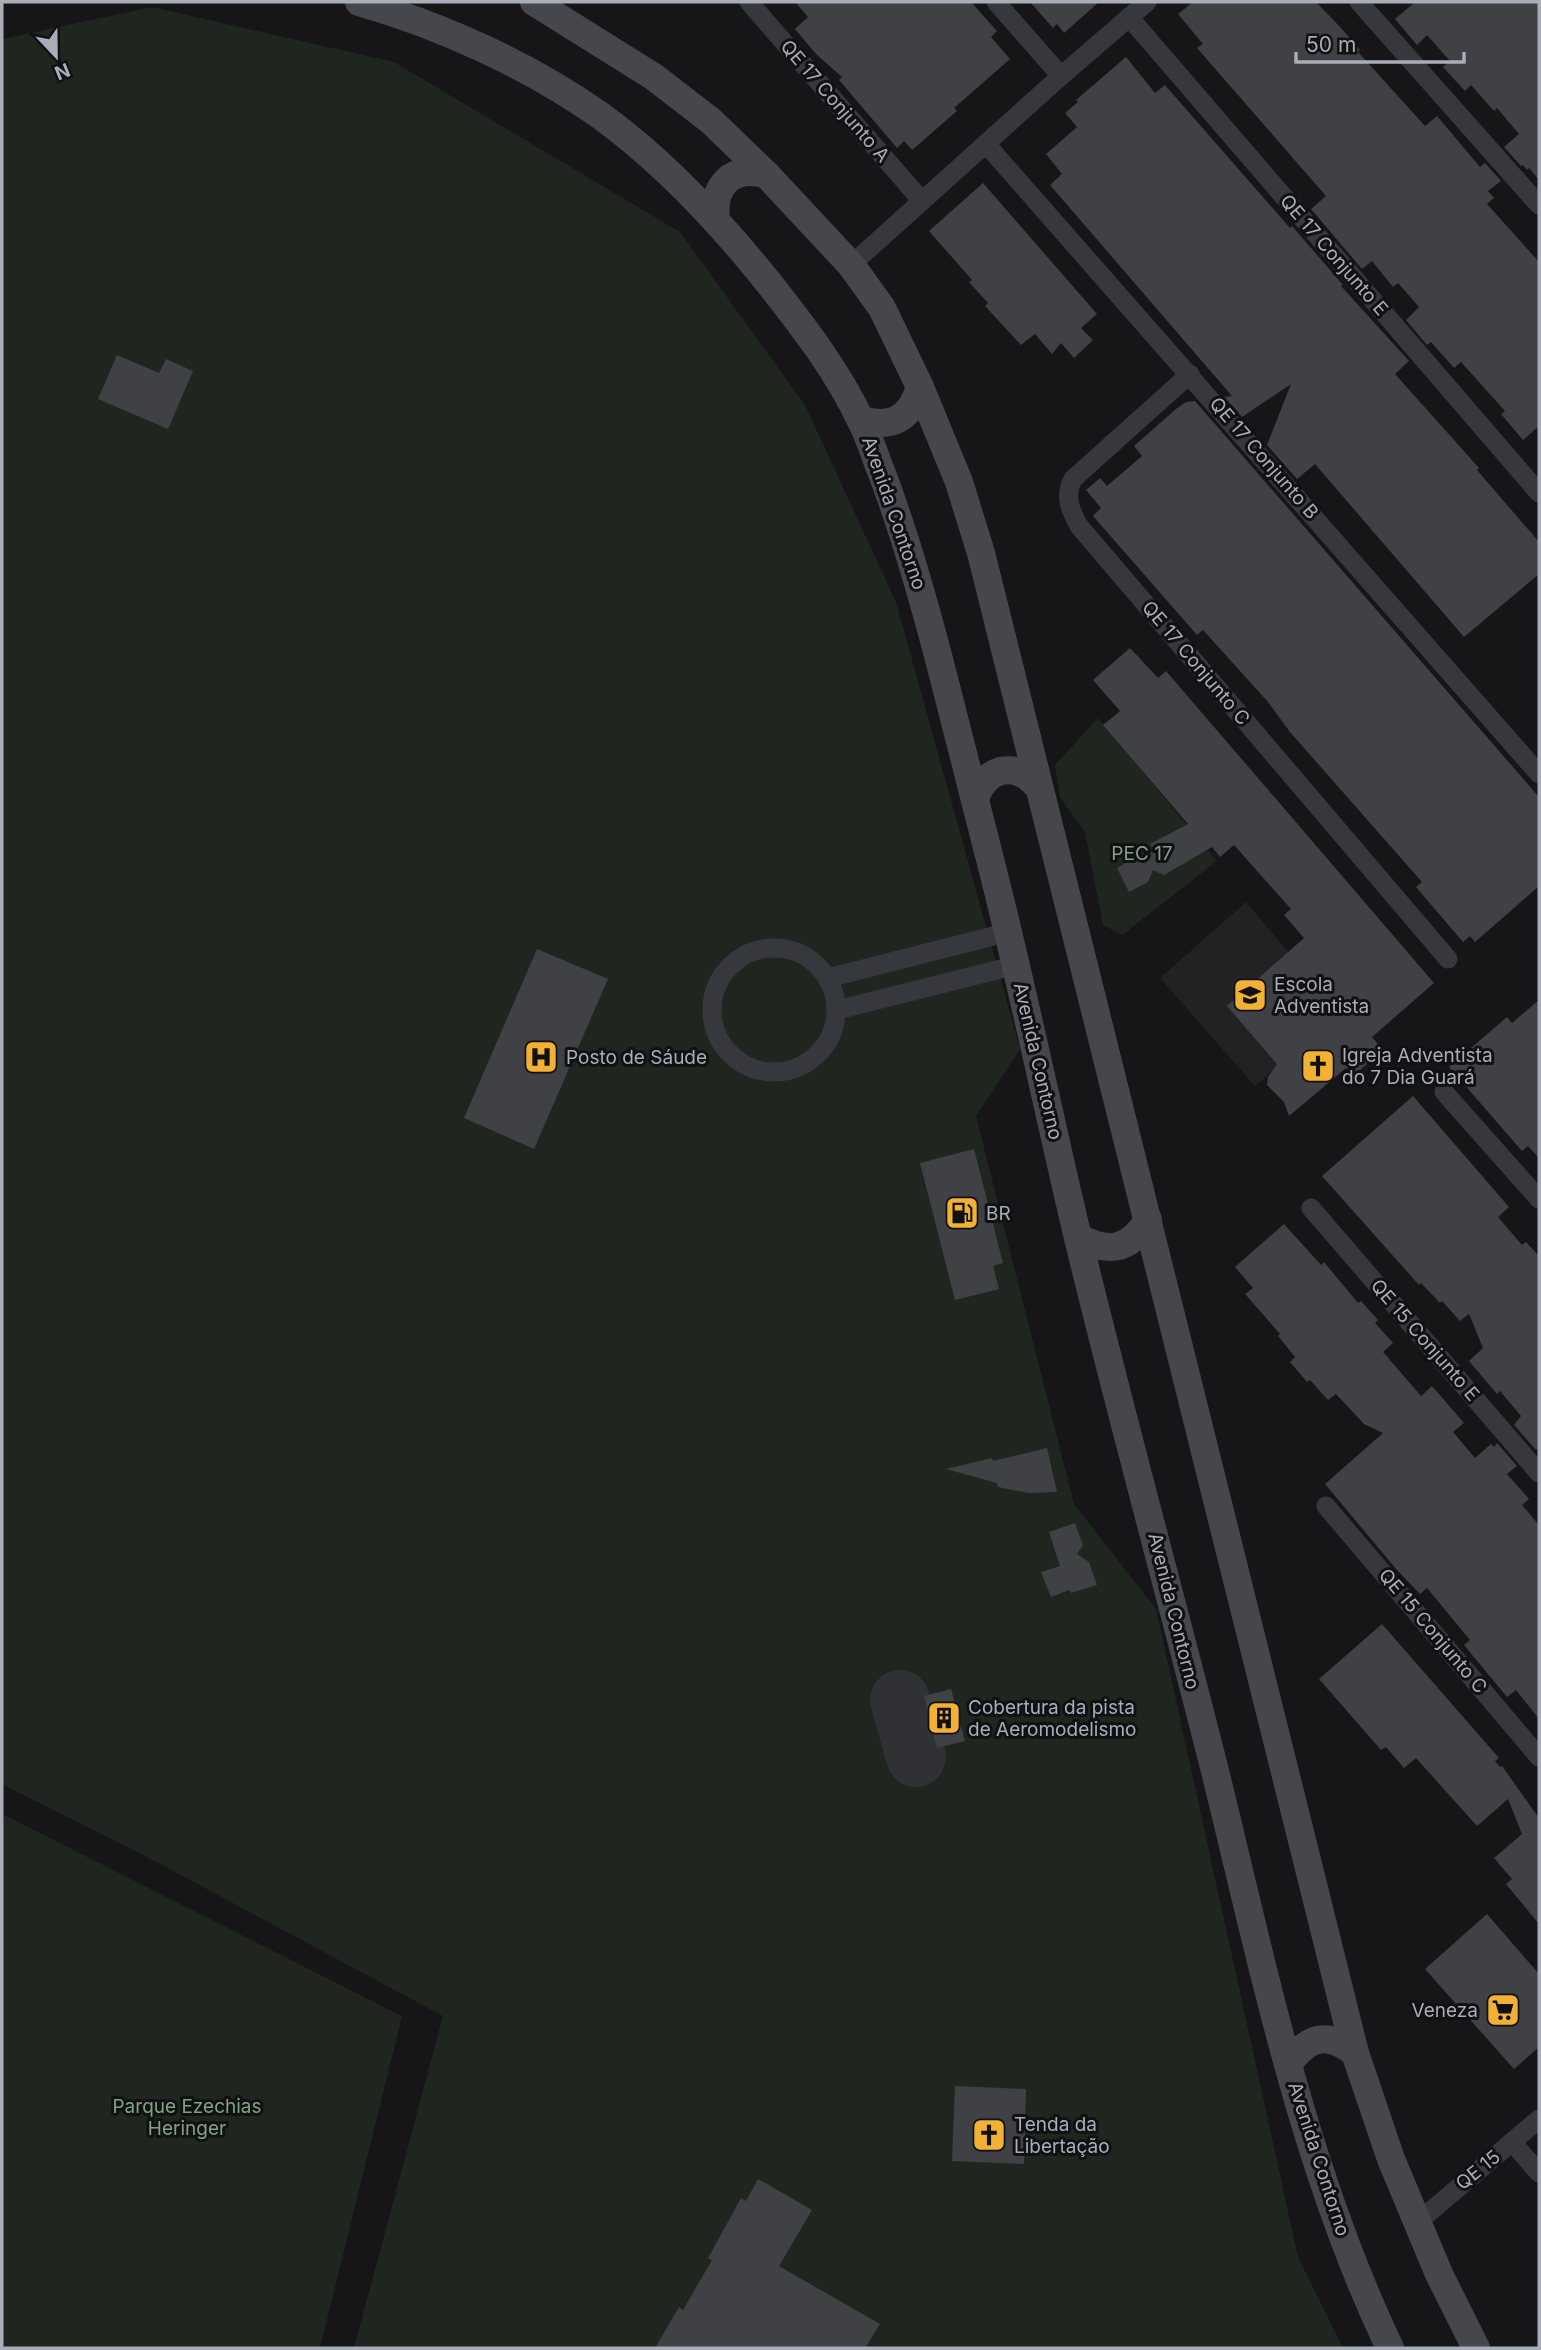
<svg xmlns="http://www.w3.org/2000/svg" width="1541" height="2350" font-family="Inter,sans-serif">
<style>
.built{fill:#222225}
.green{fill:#1e261f}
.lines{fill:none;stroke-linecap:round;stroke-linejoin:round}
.taxiway{stroke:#303135;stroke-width:60}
.building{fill:#404145}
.minor{stroke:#37383d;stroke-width:19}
.secondary{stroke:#45474d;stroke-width:28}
.labels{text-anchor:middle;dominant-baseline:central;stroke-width:6;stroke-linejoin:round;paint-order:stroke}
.street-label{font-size:19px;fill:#a8adb8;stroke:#111113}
.park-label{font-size:19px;fill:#7fa381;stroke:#111113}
.poi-label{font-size:19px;fill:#a8adb8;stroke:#111113;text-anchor:start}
</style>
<rect width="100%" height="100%" fill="#161618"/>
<path class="built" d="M1246,902L1339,1012L1255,1086L1160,978Z"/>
<g class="green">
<path d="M152,7L394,62L680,232L805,405L896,602L1020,1049L976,1116L1074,1504L1156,1609L1298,2257L1343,2348H354L443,2016L151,1859L2,1784V39Z"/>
<path d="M1098,718L1217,861L1122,935L1103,925L1085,832L1060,797L1055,765Z"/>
<path d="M2,1814L402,2016L320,2348H2Z"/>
</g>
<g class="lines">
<path class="taxiway" d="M900,1700L916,1757"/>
</g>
<g class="building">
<path d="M795,2H971L997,31L991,37L1010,59L954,108L957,111L912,150L904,141L897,148L839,80L842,77L816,54L795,29L808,17Z"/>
<path d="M1030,2H1099L1064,33L1057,24L1053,28Z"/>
<path d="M1193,2H1316L1342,29L1360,50L1358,52L1425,126L1437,116L1480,167L1485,163L1501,181L1488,191L1494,198L1487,204L1539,262V426L1523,440L1501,414L1505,411L1461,362L1454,368L1431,342L1427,345L1406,320L1419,307L1398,283L1393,287L1372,261L1362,269L1311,209L1326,196L1197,48L1203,44L1178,14Z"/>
<path d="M1415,2H1539V180L1529,168L1527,170L1523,165L1521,166L1504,147L1519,134L1497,108L1494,111L1471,85L1465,91L1443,67L1450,61L1427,35L1417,45L1395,19Z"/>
<path d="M1126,57L1155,93L1165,85L1290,228L1292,226L1343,285L1341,286L1409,361L1395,374L1479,468L1477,470L1539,542V574L1464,637L1315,464L1297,479L1267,445L1291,384L1242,417L1224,397L1232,396L1050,185L1062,174L1046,154L1077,127L1065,113L1078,102L1076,100Z"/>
<path d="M983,183L1097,314L1081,328L1093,340L1074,358L1061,343L1052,354L1035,334L1021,345L985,306L988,303L969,282L972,280L929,231Z"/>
<path d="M117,355L159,373L166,359L193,371L168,429L98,399Z"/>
<path d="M1195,401L1539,797V886L1475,942L1470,936L1463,942L1416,887L1422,882L1290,732L1268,702L1203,630L1197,635L1093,516L1101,508L1086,490L1100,478L1107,486L1142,456L1134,446L1176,409L1186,402Z"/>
<path d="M1130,648L1158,678L1166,671L1434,983L1372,1037L1383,1050L1352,1077L1346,1068L1289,1116L1284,1102L1267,1085L1268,1077L1277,1064L1227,1006L1304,938L1284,915L1291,909L1234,845L1220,857L1212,847L1164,875L1153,870L1148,882L1129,892L1117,868L1127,862L1133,863L1154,851L1150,844L1188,824L1103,725L1120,711L1093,680Z"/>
<path d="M537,949L608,979L534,1149L464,1118Z"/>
<path d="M1539,1000V1158L1528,1146L1522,1151L1449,1067L1507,1017L1512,1023Z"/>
<path d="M1413,1096L1509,1207L1498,1217L1522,1245L1526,1242L1539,1256V1447L1536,1450L1514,1425L1521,1416L1500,1391L1497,1394L1469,1361L1483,1348L1469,1314L1460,1321L1442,1301L1440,1303L1421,1283L1419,1285L1322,1176Z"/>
<path d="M974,1149L1003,1263L993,1266L999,1289L955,1300L920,1163Z"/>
<path d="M1284,1224L1321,1265L1324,1262L1358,1303L1361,1301L1378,1320L1375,1323L1393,1343L1383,1352L1421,1396L1432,1386L1464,1423L1453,1432L1475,1458L1491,1444L1494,1447L1497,1443L1517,1466L1507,1474L1529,1499L1522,1505L1539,1525V1719L1516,1690L1507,1697L1464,1645L1470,1640L1427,1588L1420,1594L1397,1570L1325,1484L1383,1433L1364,1424L1336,1394L1328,1400L1310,1380L1307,1382L1290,1362L1295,1357L1278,1336L1280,1334L1245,1294L1253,1288L1235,1267Z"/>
<path d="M1047,1448L1057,1492L1028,1493L998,1487L997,1483L946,1469L992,1458L993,1461Z"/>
<path d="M1075,1523L1083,1545L1077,1554L1089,1562L1097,1585L1071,1593L1069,1590L1051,1597L1041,1572L1060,1566L1049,1532Z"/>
<path d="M1382,1624L1499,1758L1495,1761L1500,1767L1502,1766L1539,1818V1924L1506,1884L1512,1879L1494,1858L1522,1834L1508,1799L1477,1826L1416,1758L1404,1768L1386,1747L1381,1750L1319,1679Z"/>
<path d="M951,1689L965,1741L937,1748L924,1696Z"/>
<path d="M1487,1914L1539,1974V2047L1514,2069L1425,1969Z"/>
<path d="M955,2086L1026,2089L1024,2164L952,2161Z"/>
<path d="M758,2179L812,2210L779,2266L880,2324L865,2348H655L679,2307L683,2310L712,2260L708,2258L741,2198L746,2201Z"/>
</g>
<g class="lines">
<g class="minor">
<path d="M749,2L922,201"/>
<path d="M996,2L1061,76"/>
<path d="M1359,2L1539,205"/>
<path d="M1129,17L1539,493"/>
<path d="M986,144L1539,774"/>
<path d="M851,265L1061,76L1147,2"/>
<path d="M1190,374L1073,479C1064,496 1070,510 1079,526L1448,959"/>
<circle cx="774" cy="1010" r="62"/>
<path d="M828,978L1009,932"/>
<path d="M837,1010L1017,965"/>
<path d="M1444,1092L1539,1199"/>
<path d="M1311,1208L1539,1473"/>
<path d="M1326,1506L1539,1757"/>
<path d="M1512,2142L1539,2173"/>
<path d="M1418,2222L1539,2119"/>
</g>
<g class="secondary">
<path d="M359,2C443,26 530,66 601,116C667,164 722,224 772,287C805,329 838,372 861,421C869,436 874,454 881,471C905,533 923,598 940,663C958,732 975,802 993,871C1024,993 1049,1116 1078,1238C1121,1416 1170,1593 1215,1771C1263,1966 1303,2166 1390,2348"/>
<path d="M534,2L654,77L711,121L767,175L851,265L882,308L920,387L959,482L981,553L1355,2053L1391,2159L1439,2274L1476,2348"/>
<path d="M716,219C712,185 733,164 767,175"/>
<path d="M861,420C892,429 911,418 920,387"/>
<path d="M975,799C986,766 1017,760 1039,788"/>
<path d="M1078,1237C1108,1254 1130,1250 1148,1220"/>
<path d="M1288,2064C1308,2037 1327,2030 1355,2053"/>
</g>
</g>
<defs>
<symbol id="school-square" viewBox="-11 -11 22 22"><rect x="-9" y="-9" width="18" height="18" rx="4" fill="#f2b134" stroke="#111113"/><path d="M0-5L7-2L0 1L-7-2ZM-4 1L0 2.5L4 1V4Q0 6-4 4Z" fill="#111"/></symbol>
<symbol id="hospital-square" viewBox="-11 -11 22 22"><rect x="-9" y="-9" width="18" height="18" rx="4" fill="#f2b134" stroke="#111113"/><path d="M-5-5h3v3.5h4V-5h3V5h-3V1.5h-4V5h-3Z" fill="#111"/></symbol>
<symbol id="church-square" viewBox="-11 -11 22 22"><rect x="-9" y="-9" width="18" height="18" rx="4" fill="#f2b134" stroke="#111113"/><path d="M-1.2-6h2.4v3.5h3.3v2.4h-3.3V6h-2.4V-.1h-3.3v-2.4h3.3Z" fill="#111"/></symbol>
<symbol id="fuel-square" viewBox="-11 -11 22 22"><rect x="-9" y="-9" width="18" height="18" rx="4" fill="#f2b134" stroke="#111113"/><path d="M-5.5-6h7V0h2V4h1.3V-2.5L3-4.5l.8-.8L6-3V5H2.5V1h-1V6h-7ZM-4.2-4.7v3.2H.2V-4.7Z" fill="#111"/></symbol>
<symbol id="building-square" viewBox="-11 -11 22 22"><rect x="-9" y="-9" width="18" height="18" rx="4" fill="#f2b134" stroke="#111113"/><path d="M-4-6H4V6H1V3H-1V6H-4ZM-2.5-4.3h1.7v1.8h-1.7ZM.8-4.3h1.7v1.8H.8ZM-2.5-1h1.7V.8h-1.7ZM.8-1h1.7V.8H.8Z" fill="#111"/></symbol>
<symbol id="supermarket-square" viewBox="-11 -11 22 22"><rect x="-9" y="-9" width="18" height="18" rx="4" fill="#f2b134" stroke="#111113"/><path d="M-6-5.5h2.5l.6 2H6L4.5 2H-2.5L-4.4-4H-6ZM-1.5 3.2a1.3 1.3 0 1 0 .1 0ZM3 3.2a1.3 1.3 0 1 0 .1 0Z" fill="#111"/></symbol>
</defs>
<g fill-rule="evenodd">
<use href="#school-square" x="1231" y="976" width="38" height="38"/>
<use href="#hospital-square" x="522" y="1038" width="38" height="38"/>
<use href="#church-square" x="1299" y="1047" width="38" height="38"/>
<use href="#fuel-square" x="943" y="1194" width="38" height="38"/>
<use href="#building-square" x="925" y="1699" width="38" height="38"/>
<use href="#supermarket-square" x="1484" y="1991" width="38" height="38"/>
<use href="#church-square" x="970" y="2116" width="38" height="38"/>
</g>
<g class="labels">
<g class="street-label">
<text transform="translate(835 101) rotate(49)">QE 17 Conjunto A</text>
<text transform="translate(1334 255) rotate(49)">QE 17 Conjunto E</text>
<text transform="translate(1264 458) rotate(49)">QE 17 Conjunto B</text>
<text transform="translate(894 513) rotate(71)">Avenida Contorno</text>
<text transform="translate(1196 663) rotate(50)">QE 17 Conjunto C</text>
<text transform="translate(1038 1061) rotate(77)">Avenida Contorno</text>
<text transform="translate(1425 1340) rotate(49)">QE 15 Conjunto E</text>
<text transform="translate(1174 1611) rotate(76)">Avenida Contorno</text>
<text transform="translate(1433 1631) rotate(50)">QE 15 Conjunto C</text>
<text transform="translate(1319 2159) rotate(72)">Avenida Contorno</text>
<text transform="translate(1478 2170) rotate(-39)">QE 15</text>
</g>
<g class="park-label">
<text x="1142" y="853">PEC 17</text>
<text x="187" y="2106">Parque Ezechias<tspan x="187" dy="22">Heringer</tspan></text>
</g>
<g class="poi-label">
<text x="1274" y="984">Escola<tspan x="1274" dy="22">Adventista</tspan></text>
<text x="1342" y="1055">Igreja Adventista<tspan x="1342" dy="22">do 7 Dia Guará</tspan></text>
<text x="566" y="1057">Posto de Sáude</text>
<text x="986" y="1213">BR</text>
<text x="968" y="1707">Cobertura da pista<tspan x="968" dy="22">de Aeromodelismo</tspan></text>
<text x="1478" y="2010" text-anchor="end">Veneza</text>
<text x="1014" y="2124">Tenda da<tspan x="1014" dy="22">Libertação</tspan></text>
</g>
</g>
<rect width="1541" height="2350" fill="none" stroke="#a8adb8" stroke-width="7"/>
<g transform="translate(56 56) rotate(158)" stroke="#111113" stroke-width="5" paint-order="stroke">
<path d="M0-5L12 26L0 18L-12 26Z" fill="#a8adb8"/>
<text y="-10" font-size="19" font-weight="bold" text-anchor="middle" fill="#a8adb8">N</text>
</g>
<path d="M1296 52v10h168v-10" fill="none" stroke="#a8adb8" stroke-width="3.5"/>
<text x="1306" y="52" font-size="21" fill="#a8adb8" stroke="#111113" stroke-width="5" paint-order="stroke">50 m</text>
</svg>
